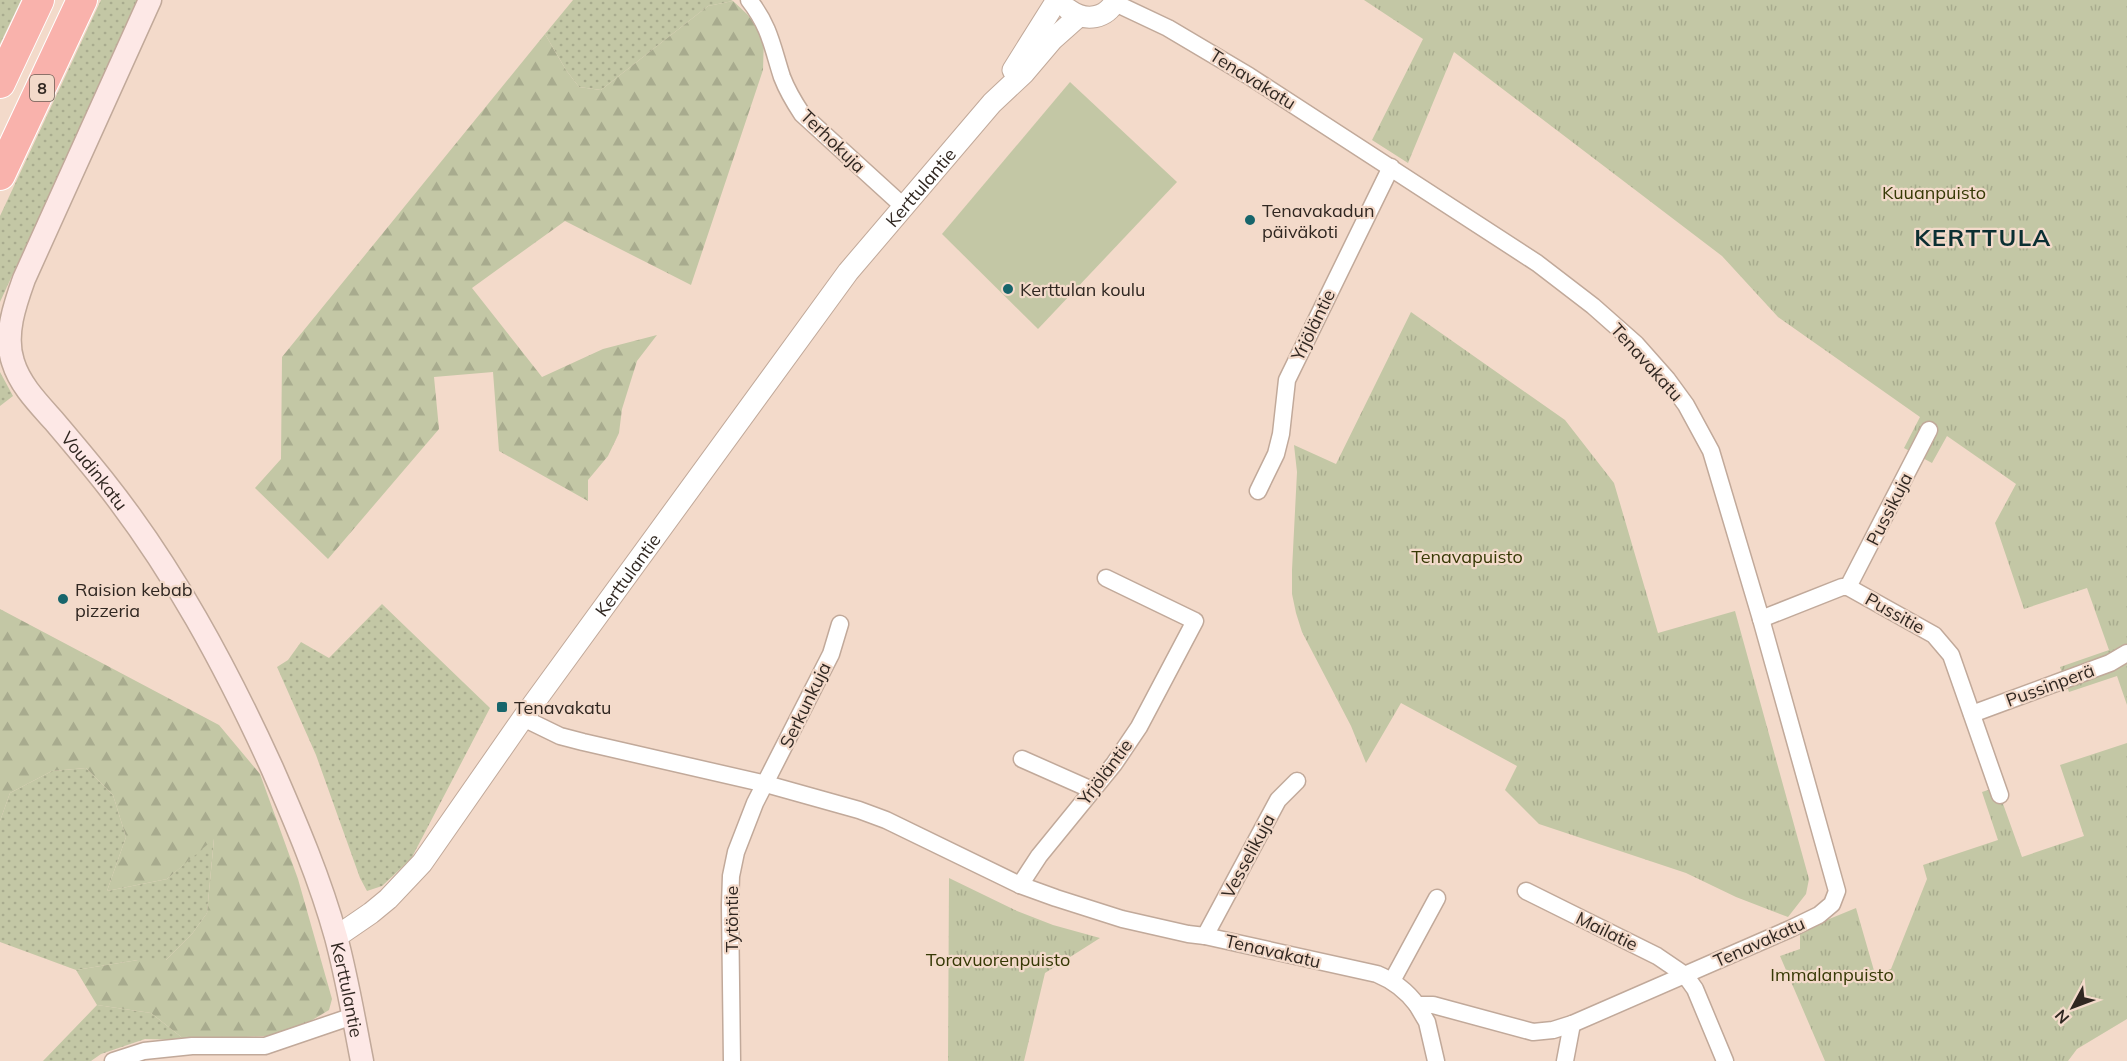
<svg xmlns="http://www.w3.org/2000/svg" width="2127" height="1061" font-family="Mulish,sans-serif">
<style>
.grass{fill:url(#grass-dots)}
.forest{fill:url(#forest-firs)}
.park{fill:url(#park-tufts)}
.pitch{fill:#c3c7a5}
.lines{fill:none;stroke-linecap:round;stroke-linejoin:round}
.minor-casing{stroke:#c1a99a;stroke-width:19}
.tertiary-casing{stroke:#c1a99a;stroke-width:23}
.secondary-casing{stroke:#c1a99a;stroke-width:25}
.motorway-casing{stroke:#fff;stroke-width:32}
.minor{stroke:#fff;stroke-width:16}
.tertiary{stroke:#fff;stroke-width:21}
.secondary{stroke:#fde8e6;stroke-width:22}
.motorway{stroke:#f9b2ac;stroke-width:30}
.poi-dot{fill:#17656b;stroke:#f3daca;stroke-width:2}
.labels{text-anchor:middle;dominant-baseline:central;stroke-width:4.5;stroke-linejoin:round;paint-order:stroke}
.shield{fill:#f3daca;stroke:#6a5d54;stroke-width:1.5}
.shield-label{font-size:16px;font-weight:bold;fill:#302721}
.street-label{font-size:18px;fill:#302721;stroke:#f3daca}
.park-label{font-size:18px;fill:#363905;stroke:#f3daca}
.poi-label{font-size:18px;fill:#302721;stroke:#f3daca;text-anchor:start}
.district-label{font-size:24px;font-weight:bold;letter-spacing:1.5px;fill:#0b2f32;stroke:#f3daca}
</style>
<defs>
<pattern id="grass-dots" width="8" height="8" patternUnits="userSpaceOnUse" patternTransform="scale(1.5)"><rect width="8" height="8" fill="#c3c7a5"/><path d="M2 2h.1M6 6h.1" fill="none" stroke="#a8ab8e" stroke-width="1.8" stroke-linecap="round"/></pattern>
<pattern id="forest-firs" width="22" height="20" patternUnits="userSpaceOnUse" patternTransform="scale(1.5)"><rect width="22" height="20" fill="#c3c7a5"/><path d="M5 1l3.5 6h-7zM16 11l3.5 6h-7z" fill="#a8ab8e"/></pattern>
<pattern id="park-tufts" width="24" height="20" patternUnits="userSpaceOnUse" patternTransform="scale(1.5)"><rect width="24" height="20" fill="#c3c7a5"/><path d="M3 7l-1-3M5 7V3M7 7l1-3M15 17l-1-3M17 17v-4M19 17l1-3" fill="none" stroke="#a8ab8e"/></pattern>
</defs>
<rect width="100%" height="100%" fill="#f3daca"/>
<g class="grass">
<path d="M0,0H21L0,44Z"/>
<path d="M101,0H139L0,302V216Z"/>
<path d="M573,0H731L733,1L708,6L601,90L579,87L566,70L545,34Z"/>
<path d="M0,372L13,396L0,406Z"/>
<path d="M382,604L490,708L411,859L382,886L367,891L360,878L316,755L277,667L288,660L301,642L329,658Z"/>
<path d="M86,768L113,795L126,837L107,891L167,879L214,838L207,913L192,934L166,960H138L76,970L0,942V821L10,793L52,771Z"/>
<path d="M97,1005L151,1013L185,1040L145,1039L101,1054L91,1061H43Z"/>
</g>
<g class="forest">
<path d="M733,1L747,14L764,36L763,70L691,285L565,221L472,288L542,377L603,349L657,335L637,361L622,409L619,433L608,456L588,480V501L499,451L493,372L434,377L439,429L328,559L255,488L281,459L282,357L545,34L566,70L579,87L601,90L708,6Z"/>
<path d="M0,609L219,725L260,774L298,879L332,999L329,1010L309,1022L268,1036L185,1040L151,1013L97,1005L76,970L138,960H166L192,934L207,913L214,839L167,879L107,891L126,837L113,795L86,768L52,771L10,793L0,821Z"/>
</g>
<g class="park">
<path d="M1364,0H2127V705L2117,676L2069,692L2060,667L2109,650L2087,588L2024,609L1995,523L2016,484L1947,436L1932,463L1904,448L1920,417L1778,317L1722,256L1454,52L1408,163L1372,140L1423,39Z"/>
<path d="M1411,312L1565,420L1614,483L1658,633L1735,611L1809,879L1806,894L1788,917L1736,897L1686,873L1539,824L1505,790L1517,766L1401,703L1366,763L1351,726L1302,632L1296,613L1292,594V570L1297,472L1294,445L1336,464Z"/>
<path d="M2127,743V1019L2077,1049L2068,1061H1825L1780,956L1800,949V931L1856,908L1875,974L1891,969L1927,879L1923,865L1998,840L1982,792L1997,787L2022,857L2084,836L2060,765Z"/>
<path d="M949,878L1017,911L1053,925L1100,938L1045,973L1024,1061H948Z"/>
</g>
<path class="pitch" d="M1070,82L1177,182L1038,329L942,234Z"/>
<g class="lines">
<defs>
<g id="minor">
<path d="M749,0C770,27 772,46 782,77C787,90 794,102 802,114L903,206"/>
<path d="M1258,491L1276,454L1281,434L1287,380L1391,167"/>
<path d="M1848,587L1929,430"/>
<path d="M1761,619L1842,587H1848L1934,635L1951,655L2000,795"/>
<path d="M1972,714L2110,663L2127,653"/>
<path d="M523,718L560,736L583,742L766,784L859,810L886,820L1020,885L1056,898L1122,919L1188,934L1205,936L1377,974C1394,981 1406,990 1417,1005H1433L1533,1032L1553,1030L1572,1024L1790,929L1819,915L1832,904L1837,891L1761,619L1711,451L1686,405L1667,379L1636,344L1593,306L1537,263L1249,76L1168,28L1115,3"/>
<path d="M1022,759L1092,790"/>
<path d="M1020,885L1039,856L1114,764L1139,727L1195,621L1106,578"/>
<path d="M1526,891L1657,956L1685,975L1695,989L1725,1061"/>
<path d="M1205,936L1278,800L1297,781"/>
<path d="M1392,981L1437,898"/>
<path d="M1417,1005L1427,1022L1436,1061"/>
<path d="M113,1061L144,1051L192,1046H265L353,1016"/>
<path d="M732,1061L730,905L731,876L736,852L755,803L831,654L840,624"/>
<path d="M1565,1061L1572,1024"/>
</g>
<g id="tertiary">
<path d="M1069,10C1086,22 1106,19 1116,0"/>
<path d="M1013,70L1057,0"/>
<path id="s1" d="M336,937L371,913L388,899L422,863L523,718L848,272L992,103L1024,73L1052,40L1079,16"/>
</g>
<g id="secondary">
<path id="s2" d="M150,0L24,279C15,304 4,335 13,362C20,385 38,403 54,421C71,441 87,460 103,480C173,568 226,667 272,768C296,823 320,879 336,937C347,978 354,1020 362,1061"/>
</g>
<g id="motorway">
<path d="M0,83L39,0"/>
<path d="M0,175L82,0"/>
</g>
</defs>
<use href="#minor" class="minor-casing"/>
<use href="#tertiary" class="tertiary-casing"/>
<use href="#secondary" class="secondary-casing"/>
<use href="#motorway" class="motorway-casing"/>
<use href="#minor" class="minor"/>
<use href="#tertiary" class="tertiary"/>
<use href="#secondary" class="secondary"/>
<use href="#motorway" class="motorway"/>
</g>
<g class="poi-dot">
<circle cx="1250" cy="220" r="6"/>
<circle cx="1008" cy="289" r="6"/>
<circle cx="63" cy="599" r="6"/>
<rect x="496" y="701" width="12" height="12" rx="3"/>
</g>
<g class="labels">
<rect class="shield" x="30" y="75" width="24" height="26" rx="4.5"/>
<g class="shield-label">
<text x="42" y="88">8</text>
</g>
<g class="street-label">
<text transform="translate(1253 79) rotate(32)">Tenavakatu</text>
<text transform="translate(833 141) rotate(44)">Terhokuja</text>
<text stroke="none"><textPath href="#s1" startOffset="954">Kerttulantie</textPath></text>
<text transform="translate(1313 325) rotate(-64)">Yrjöläntie</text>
<text transform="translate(1647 362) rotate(48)">Tenavakatu</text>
<text stroke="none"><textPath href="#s2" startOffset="528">Voudinkatu</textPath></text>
<text transform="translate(1889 509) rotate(-63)">Pussikuja</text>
<text stroke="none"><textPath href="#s1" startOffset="468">Kerttulantie</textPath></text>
<text transform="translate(1895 613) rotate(29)">Pussitie</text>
<text transform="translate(2050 685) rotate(-20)">Pussinperä</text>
<text transform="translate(805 705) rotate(-64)">Serkunkuja</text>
<text transform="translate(1105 772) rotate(-53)">Yrjöläntie</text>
<text transform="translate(1248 856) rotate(-62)">Vesselikuja</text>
<text transform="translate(731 919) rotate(-90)">Tytöntie</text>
<text transform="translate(1607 931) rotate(26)">Mailatie</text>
<text transform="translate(1759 942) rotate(-24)">Tenavakatu</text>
<text transform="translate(1273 951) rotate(13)">Tenavakatu</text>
<text stroke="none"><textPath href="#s2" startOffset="1110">Kerttulantie</textPath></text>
</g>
<g class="park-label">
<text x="1934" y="192">Kuuanpuisto</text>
<text x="1467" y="556">Tenavapuisto</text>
<text x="998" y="959">Toravuorenpuisto</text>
<text x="1832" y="974">Immalanpuisto</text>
</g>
<g class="poi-label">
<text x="1262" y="210">Tenavakadun<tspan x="1262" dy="21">päiväkoti</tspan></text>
<text x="1020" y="289">Kerttulan koulu</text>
<text x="75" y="589">Raision kebab<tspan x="75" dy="21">pizzeria</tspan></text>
<text x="514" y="707">Tenavakatu</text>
</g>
<g class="district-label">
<text x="1983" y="237">KERTTULA</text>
</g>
</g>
<g transform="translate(2073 1007) rotate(229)" stroke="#f3daca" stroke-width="4.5" paint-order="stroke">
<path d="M0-4.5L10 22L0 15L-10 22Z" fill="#302721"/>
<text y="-9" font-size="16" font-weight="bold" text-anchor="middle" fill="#302721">N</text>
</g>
</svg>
